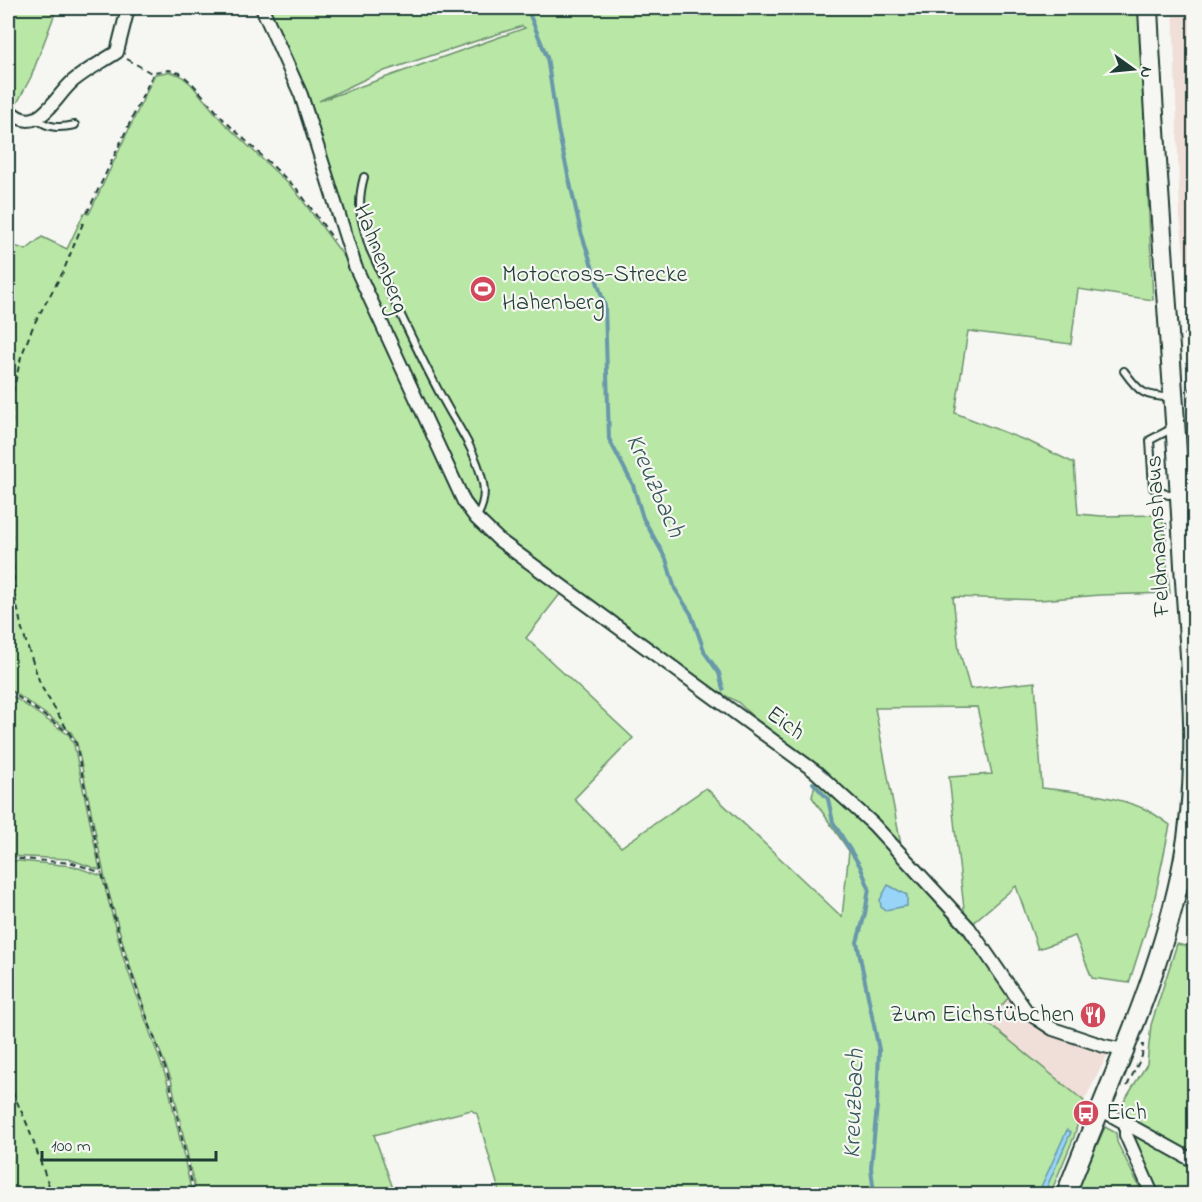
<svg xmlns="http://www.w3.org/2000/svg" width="1202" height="1202" font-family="'Indie Flower',sans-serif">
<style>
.built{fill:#f0dfd8}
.green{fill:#b9e7a6;stroke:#6c926d;stroke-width:1.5;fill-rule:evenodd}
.water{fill:#97d4f8;stroke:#6798aa;stroke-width:1.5}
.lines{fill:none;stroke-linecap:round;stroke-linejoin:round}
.stream{stroke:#6798aa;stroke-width:4}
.service-casing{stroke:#1f3d34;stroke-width:10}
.minor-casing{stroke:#1f3d34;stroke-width:16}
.primary-casing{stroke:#1f3d34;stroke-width:22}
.path{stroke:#1f3d34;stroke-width:2;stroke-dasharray:6 4.5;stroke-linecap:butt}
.service{stroke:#f6f6f2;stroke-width:6}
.minor{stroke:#f6f6f2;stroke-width:12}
.primary{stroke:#f6f6f2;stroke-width:18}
.labels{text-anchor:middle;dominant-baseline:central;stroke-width:4.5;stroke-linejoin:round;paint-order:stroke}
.street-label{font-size:24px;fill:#1f3d34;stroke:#f6f6f2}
.poi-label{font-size:24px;fill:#1f3d34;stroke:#f6f6f2;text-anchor:start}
.water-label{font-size:26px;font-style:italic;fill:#375b5b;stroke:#f6f6f2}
</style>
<rect width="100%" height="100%" fill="#f6f6f2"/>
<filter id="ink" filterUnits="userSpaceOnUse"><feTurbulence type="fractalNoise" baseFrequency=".0167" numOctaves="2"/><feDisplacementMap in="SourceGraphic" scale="12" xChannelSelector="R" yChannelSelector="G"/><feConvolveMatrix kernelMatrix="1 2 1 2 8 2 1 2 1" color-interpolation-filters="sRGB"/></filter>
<g filter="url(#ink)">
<g class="built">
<path d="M1173,8H1194V342L1180,217Z"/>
<path d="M1010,996L1025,1013L1110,1050L1084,1101L987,1022Z"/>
</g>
<g class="green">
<path d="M8,8H57L31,77L15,107L8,94Z"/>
<path d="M269,8H1139L1153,300L1078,289L1071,344L968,331L955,413L1032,443L1074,463L1078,514L1102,516L1162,515L1170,593L1100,595L1040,600L953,597L959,650L970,689L1035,682L1042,788C1076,792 1115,795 1147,810C1155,814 1163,820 1170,825L1152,911L1129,983L1092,978L1075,936L1038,949L1016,886L976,920L973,926L965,917L949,777L992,774L977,707L875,708L901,845L820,768L752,716L738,702L705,685L502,538L470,498L363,267L310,104ZM522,26L525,28L319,101L378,73Z"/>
<path d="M169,72L180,75L191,84L223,122L295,190L348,262L460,504L486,537L561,593L526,638L633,738L574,799L621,847L706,788L842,917L849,851L812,797L816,779L884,845L963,933L1010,996L987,1022L1084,1101L1074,1137L1051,1192L1048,1194H500L477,1114L471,1110L374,1135L395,1194H196L171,1079L152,1031L126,954L105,879L77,743L71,732L8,688V242L9,244L26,250L42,237L67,249L84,213L89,214L155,74Z"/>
<path d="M8,693L69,735L74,745L100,870L69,859L8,856Z"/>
<path d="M8,860L73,866L102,876L123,957L167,1080L192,1194H8Z"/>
<path d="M1177,944L1194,948V1158L1130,1118L1120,1108L1147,1064L1151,1025Z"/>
<path d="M1105,1127L1116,1133L1117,1142L1143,1194H1075Z"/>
<path d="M1134,1132L1194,1165V1194H1158L1130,1136Z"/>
</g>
<g class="water">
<path d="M888,885L907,895V906L885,910L881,907L880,900Z"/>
<path d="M1067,1130L1071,1132L1046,1189L1041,1187Z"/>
</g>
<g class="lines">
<g class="stream">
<path d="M527,8L547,57L558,130L581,232L605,306L609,439L633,485L643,518L666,559L675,589L691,614L705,653L719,673L723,689"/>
<path d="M813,783L828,799L833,822L860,866L869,888L865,914L857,942L879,1050L877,1106L871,1168L874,1194"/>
</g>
<defs>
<g id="service">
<path d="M36,118C48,129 61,128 75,125"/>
<path d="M364,177C356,206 361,221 370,249C394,300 417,352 444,401C458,427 475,450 482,479C486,493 484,505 476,518"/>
<path d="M1124,371C1139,392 1144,397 1171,397"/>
<path d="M1173,428L1150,440L1153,488L1168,495L1177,494"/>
<path d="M1181,477H1194"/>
</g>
<g id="minor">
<path d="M262,8L301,95L355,266L464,502L476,518L499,540L816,772L873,824L969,928L1027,1012L1053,1029L1104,1046L1124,1050"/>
<path d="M8,109C37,140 54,97 73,81C86,70 102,62 117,52L128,8"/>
<path d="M1100,1109L1194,1161"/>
<path d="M1126,1123V1135L1152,1194"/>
</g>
<path id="primary" d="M1066,1194C1108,1085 1161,978 1183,862C1202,765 1190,664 1184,566C1174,379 1157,194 1148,8"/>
</defs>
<use href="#service" class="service-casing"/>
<use href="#minor" class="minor-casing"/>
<use href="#primary" class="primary-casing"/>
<g class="path">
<path d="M127,59L153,74"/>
<path d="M87,213L154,72L169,70L180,73L192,83L224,120L297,189L334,240"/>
<path d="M83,223L63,272L34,324L21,357L12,396L10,510L15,596L22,630L41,686L76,744L102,873L125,956L169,1079L194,1194"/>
<path d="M1185,333C1191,357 1191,380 1190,405"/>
<path d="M1166,523V550L1168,556"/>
<path d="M8,690L69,733"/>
<path d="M8,858L73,863L102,873"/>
<path d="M8,1082L27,1124L52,1194"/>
<path d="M1127,1086L1142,1056L1143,1044"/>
</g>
<use href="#service" class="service"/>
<use href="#minor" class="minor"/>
<use href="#primary" class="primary"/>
</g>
</g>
<defs>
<symbol id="stadium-disc" viewBox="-11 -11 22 22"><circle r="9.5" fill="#d1495b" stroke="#f6f6f2"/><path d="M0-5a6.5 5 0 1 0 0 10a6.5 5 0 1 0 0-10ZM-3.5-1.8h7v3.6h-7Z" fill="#fff"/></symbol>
<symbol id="restaurant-disc" viewBox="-11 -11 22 22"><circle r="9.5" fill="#d1495b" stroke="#f6f6f2"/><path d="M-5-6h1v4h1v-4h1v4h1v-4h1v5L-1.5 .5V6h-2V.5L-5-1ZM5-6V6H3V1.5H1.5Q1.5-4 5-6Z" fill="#fff"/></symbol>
<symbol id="bus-disc" viewBox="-11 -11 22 22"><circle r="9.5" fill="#d1495b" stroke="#f6f6f2"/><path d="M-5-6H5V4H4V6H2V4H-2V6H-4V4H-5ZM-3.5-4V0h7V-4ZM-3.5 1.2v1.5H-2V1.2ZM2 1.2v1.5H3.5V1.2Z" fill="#fff"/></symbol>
</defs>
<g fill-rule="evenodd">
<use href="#stadium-disc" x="468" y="274" width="30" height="30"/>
<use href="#restaurant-disc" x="1078" y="1000" width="30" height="30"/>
<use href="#bus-disc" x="1071" y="1098" width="30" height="30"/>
</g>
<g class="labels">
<g class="street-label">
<text transform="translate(380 259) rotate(69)">Hahnenberg</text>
<text transform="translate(1159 536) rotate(-93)">Feldmannshaus</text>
<text transform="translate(785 724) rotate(36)">Eich</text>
</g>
<g class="poi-label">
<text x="502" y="275">Motocross-Strecke<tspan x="502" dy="28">Hahenberg</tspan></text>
<text x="1074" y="1015" text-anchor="end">Zum Eichstübchen</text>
<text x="1106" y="1113">Eich</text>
</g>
<g class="water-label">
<text transform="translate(654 486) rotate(66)">Kreuzbach</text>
<text transform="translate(855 1104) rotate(-88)">Kreuzbach</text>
</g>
</g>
<rect width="1202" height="1202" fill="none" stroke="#f6f6f2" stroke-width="30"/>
<rect x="15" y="15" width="1172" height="1172" fill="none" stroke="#1f3d34" stroke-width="2" filter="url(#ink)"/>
<g transform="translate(1133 69) rotate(105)" stroke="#f6f6f2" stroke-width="4.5" paint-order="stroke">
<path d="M0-4.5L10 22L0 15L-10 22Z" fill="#1f3d34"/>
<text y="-9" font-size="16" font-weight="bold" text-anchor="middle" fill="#1f3d34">N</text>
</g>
<path d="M42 1151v9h174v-9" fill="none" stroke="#1f3d34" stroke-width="3"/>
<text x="51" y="1151" font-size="18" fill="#1f3d34" stroke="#f6f6f2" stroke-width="4.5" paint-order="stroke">100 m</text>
</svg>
